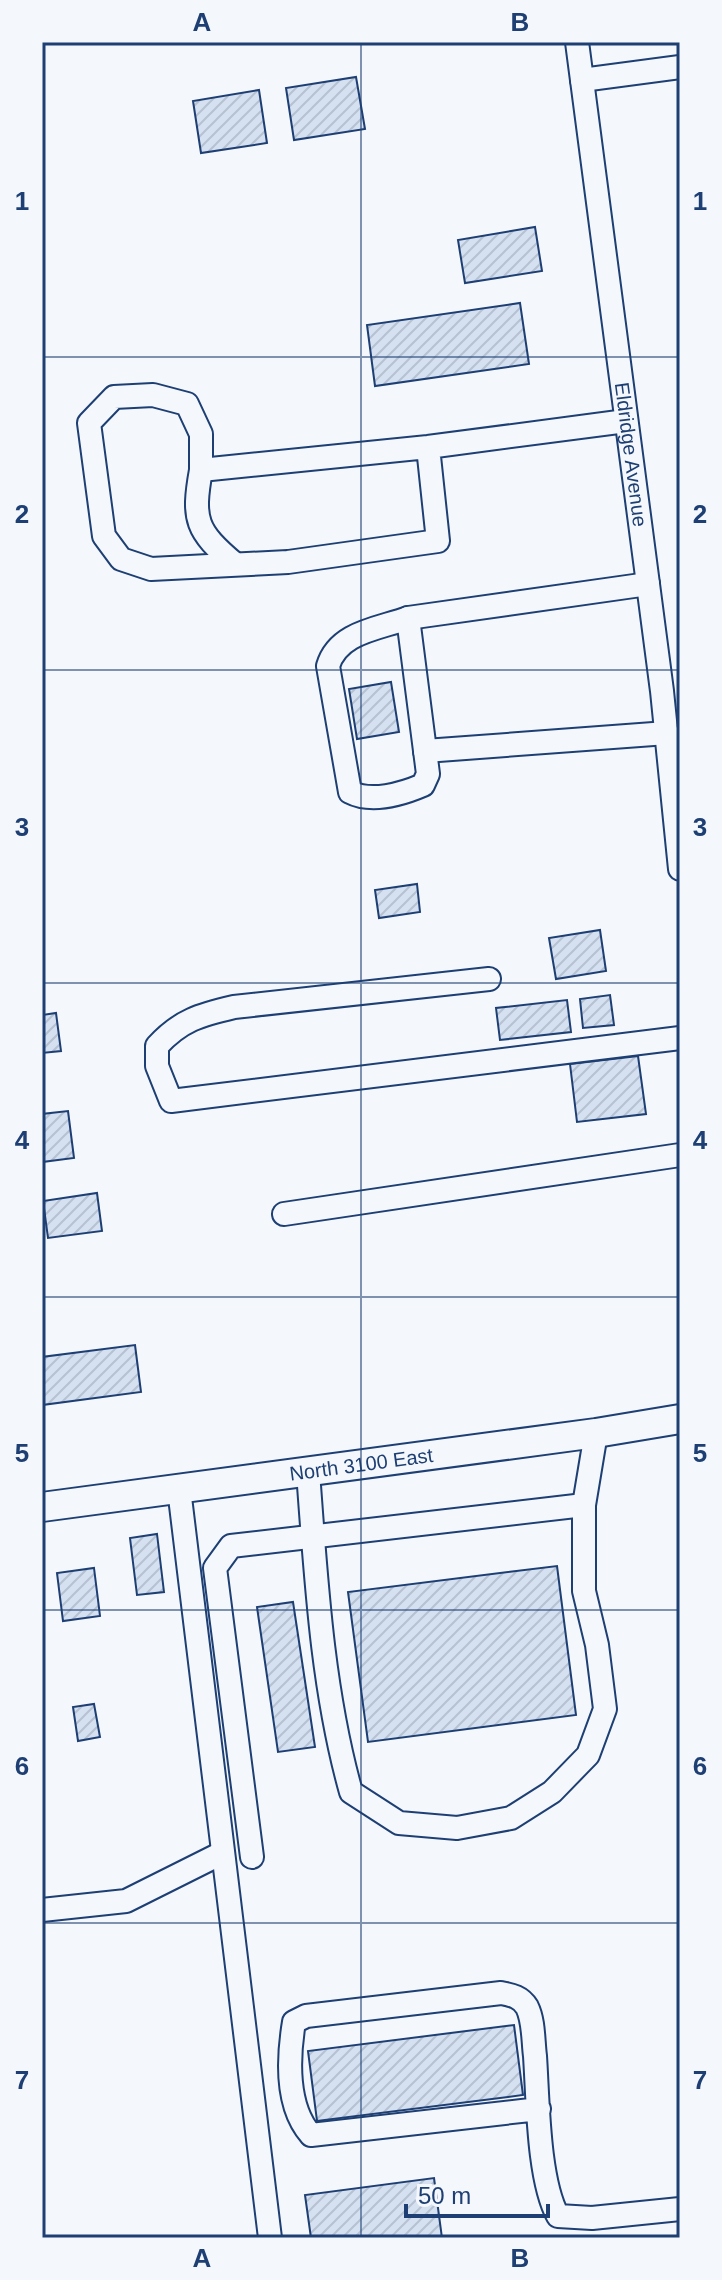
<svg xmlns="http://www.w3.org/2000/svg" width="722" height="2280" font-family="Helvetica,sans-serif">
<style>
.building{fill:url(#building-hatch);stroke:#1d3f73;stroke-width:2}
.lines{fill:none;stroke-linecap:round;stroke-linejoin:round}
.minor-casing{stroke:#1d3f73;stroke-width:26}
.major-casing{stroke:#1d3f73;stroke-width:32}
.minor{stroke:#f4f7fb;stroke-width:22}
.major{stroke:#f4f7fb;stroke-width:28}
.grid{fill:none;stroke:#1d3f73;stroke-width:2;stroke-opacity:0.55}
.labels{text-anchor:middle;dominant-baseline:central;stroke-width:6;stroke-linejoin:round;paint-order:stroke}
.street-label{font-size:20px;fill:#1d3f73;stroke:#f4f7fb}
.neatline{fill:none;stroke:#1d3f73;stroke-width:3}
.grid-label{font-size:26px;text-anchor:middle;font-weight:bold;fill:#1d3f73}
</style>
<defs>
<pattern id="building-hatch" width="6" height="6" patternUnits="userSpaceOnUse" patternTransform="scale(2)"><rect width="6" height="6" fill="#d5e0f0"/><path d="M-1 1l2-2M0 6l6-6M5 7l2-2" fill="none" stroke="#b6c1d1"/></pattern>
</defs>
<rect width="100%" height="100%" fill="#f4f7fb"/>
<g class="building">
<path d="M356,77L365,129L294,140L286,88Z"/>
<path d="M259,90L267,143L201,153L193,101Z"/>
<path d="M535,227L542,271L465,283L458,240Z"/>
<path d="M520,303L529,364L375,386L367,325Z"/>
<path d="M391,682L399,732L357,739L349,689Z"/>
<path d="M417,884L420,912L379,918L375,890Z"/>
<path d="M600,930L606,971L556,979L549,938Z"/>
<path d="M610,995L614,1025L583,1028L580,999Z"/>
<path d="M567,1000L571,1032L500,1040L496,1008Z"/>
<path d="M56,1013L61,1051L42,1053V1015Z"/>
<path d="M638,1056L646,1114L577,1122L570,1064Z"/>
<path d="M68,1111L74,1158L42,1162V1114Z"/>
<path d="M97,1193L102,1231L48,1238L43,1201Z"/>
<path d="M135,1345L141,1392L42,1405V1357Z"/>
<path d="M157,1534L164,1592L137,1595L130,1538Z"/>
<path d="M557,1566L576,1715L368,1742L348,1592Z"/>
<path d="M94,1568L100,1616L63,1621L57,1573Z"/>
<path d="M293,1602L315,1747L278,1752L257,1607Z"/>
<path d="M94,1704L100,1737L78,1741L73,1707Z"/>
<path d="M514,2025L523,2095L317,2121L308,2051Z"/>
<path d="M434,2178L442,2238H311L305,2195Z"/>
</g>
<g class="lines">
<defs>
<g id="minor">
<path id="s1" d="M577,42L662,691L680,869"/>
<path d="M582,80L680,67"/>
<path d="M428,447L438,541L288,562L151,569L121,559L104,536L89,423L114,397L153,395L187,404L201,434V470L428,447L626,421"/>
<path d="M201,470C192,520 196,531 235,564"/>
<path d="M408,618L428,774L423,785C402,794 371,803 350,792L328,666C338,632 378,629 408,618Z"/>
<path d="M408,618L648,584"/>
<path d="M425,751L667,733"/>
<path d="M489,979L234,1007C200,1015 181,1020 157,1046V1066L171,1101L680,1038"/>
<path d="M284,1214L680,1155"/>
<path d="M308,1472C316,1578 322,1689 351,1792L399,1823L457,1828L511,1818L552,1792L588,1755L605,1709L597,1645L584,1591V1505L596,1433"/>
<path d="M179,1489L270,2238"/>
<path d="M252,1857L215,1568L231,1546L584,1505"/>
<path d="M42,1910L126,1901L222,1853"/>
<path d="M539,2109L311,2135C286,2107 288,2058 294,2022L306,2016L501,1993C512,1995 521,1997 527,2007C534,2021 533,2041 535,2056C538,2100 538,2180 558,2216L592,2218L680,2209"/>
</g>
<g id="major">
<path id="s2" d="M42,1507L596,1433L680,1419"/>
</g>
</defs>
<use href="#minor" class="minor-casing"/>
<use href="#major" class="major-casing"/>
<use href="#minor" class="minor"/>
<use href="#major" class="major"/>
</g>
<path class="grid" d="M361,42V2238M42,357H680M42,670H680M42,983H680M42,1297H680M42,1610H680M42,1923H680"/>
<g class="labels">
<g class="street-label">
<text stroke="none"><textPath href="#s1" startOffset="416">Eldridge Avenue</textPath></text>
<text stroke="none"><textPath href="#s2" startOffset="322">North 3100 East</textPath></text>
</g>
</g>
<rect width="722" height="2280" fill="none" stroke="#f4f7fb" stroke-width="88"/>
<path d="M406 2204v12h142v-12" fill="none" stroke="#1d3f73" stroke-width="4"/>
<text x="418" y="2204" font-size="24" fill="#1d3f73" stroke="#f4f7fb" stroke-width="6" paint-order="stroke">50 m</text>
<rect x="44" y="44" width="634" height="2192" class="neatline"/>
<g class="grid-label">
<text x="202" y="31">A</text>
<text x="520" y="31">B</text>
<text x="22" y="210">1</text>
<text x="700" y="210">1</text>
<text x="22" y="523">2</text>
<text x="700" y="523">2</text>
<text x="22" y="836">3</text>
<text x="700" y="836">3</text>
<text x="22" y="1149">4</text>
<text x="700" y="1149">4</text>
<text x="22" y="1462">5</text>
<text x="700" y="1462">5</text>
<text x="22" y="1775">6</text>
<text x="700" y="1775">6</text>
<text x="22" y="2089">7</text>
<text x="700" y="2089">7</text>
<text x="202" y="2267">A</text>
<text x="520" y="2267">B</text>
</g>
</svg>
